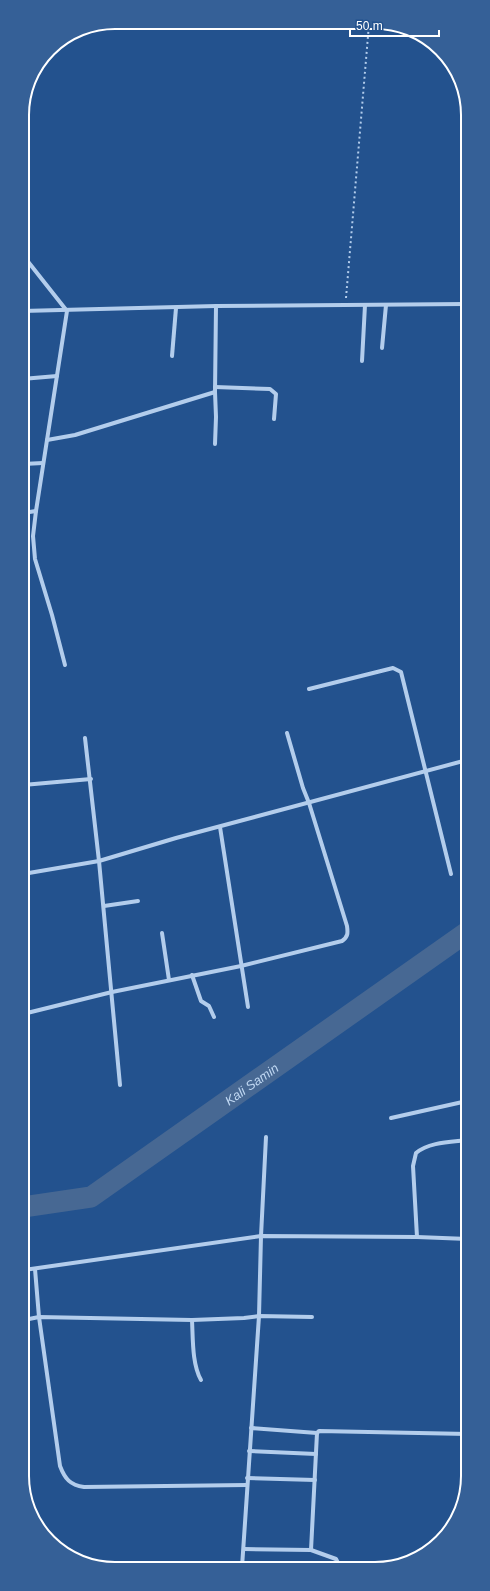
<svg xmlns="http://www.w3.org/2000/svg" width="490" height="1591" font-family="Helvetica,sans-serif">
<style>
.lines{fill:none;stroke-linecap:round;stroke-linejoin:round}
.river{stroke:#476893;stroke-width:21}
.path{stroke:#b3cdec;stroke-width:2;stroke-dasharray:2 3;stroke-linecap:butt}
.minor{stroke:#b3cdec;stroke-width:4}
.labels{text-anchor:middle;dominant-baseline:central;stroke-width:3;stroke-linejoin:round;paint-order:stroke}
.water-label{font-size:13px;font-style:italic;fill:#bfd7f2;stroke:#23528e}
.rim{fill:none;stroke:#fff;stroke-width:2}
</style>
<rect width="100%" height="100%" fill="#23528e"/>
<g class="lines">
<path class="river" id="s1" d="M23,1207L91,1197L467,932"/>
<path class="path" d="M346,298L369,24"/>
<g class="minor">
<path d="M22,254L67,311L36,511L23,513"/>
<path d="M22,311L216,306L466,304"/>
<path d="M382,348L386,305"/>
<path d="M172,356L176,308"/>
<path d="M362,361L365,305"/>
<path d="M22,379L57,376"/>
<path d="M215,387L270,389L276,394L274,419"/>
<path d="M47,440L75,435L215,392"/>
<path d="M215,444L216,417L215,392L216,306"/>
<path d="M23,464L43,463"/>
<path d="M36,511L33,536L35,559L52,615L65,665"/>
<path d="M309,689L393,668L401,672L451,874"/>
<path d="M85,738L99,861L120,1085"/>
<path d="M23,785L91,779"/>
<path d="M220,827L248,1007"/>
<path d="M23,874L99,861L176,838L467,760"/>
<path d="M104,906L138,901"/>
<path d="M162,933L169,980"/>
<path d="M192,975L201,1001L209,1006L214,1017"/>
<path d="M23,1014L112,992L241,966L342,941C348,937 348,933 347,926L309,803L303,788L287,733"/>
<path d="M391,1118L467,1101"/>
<path d="M417,1237L413,1166L416,1153C429,1142 451,1142 467,1140"/>
<path d="M35,1269L39,1317L60,1466C65,1479 70,1485 84,1487L247,1485"/>
<path d="M24,1270L261,1236L417,1237L468,1239"/>
<path d="M24,1320L39,1317L192,1320L244,1318L259,1316L312,1317"/>
<path d="M192,1320C193,1339 192,1364 201,1380"/>
<path d="M251,1428L317,1433"/>
<path d="M249,1451L316,1454"/>
<path d="M247,1478L315,1480"/>
<path d="M244,1549L311,1550L317,1433L319,1431L468,1434"/>
<path d="M311,1550L336,1559L340,1567"/>
<path d="M242,1567L259,1316L261,1236L266,1137"/>
</g>
</g>
<g class="labels">
<g class="water-label">
<text stroke="none"><textPath href="#s1" startOffset="265">Kali Samin</textPath></text>
</g>
</g>
<path d="M0 0H490V1591H0ZM115 29H375A86 86 0 0 1 461 115V1476A86 86 0 0 1 375 1562H115A86 86 0 0 1 29 1476V115A86 86 0 0 1 115 29Z" fill="#356097" fill-rule="evenodd"/>
<path class="rim" d="M115 29H375A86 86 0 0 1 461 115V1476A86 86 0 0 1 375 1562H115A86 86 0 0 1 29 1476V115A86 86 0 0 1 115 29Z"/>
<path d="M350 30v6h89v-6" fill="none" stroke="#ffffff" stroke-width="2"/>
<text x="356" y="30" font-size="12" fill="#ffffff" stroke="#23528e" stroke-width="3" paint-order="stroke">50 m</text>
</svg>
